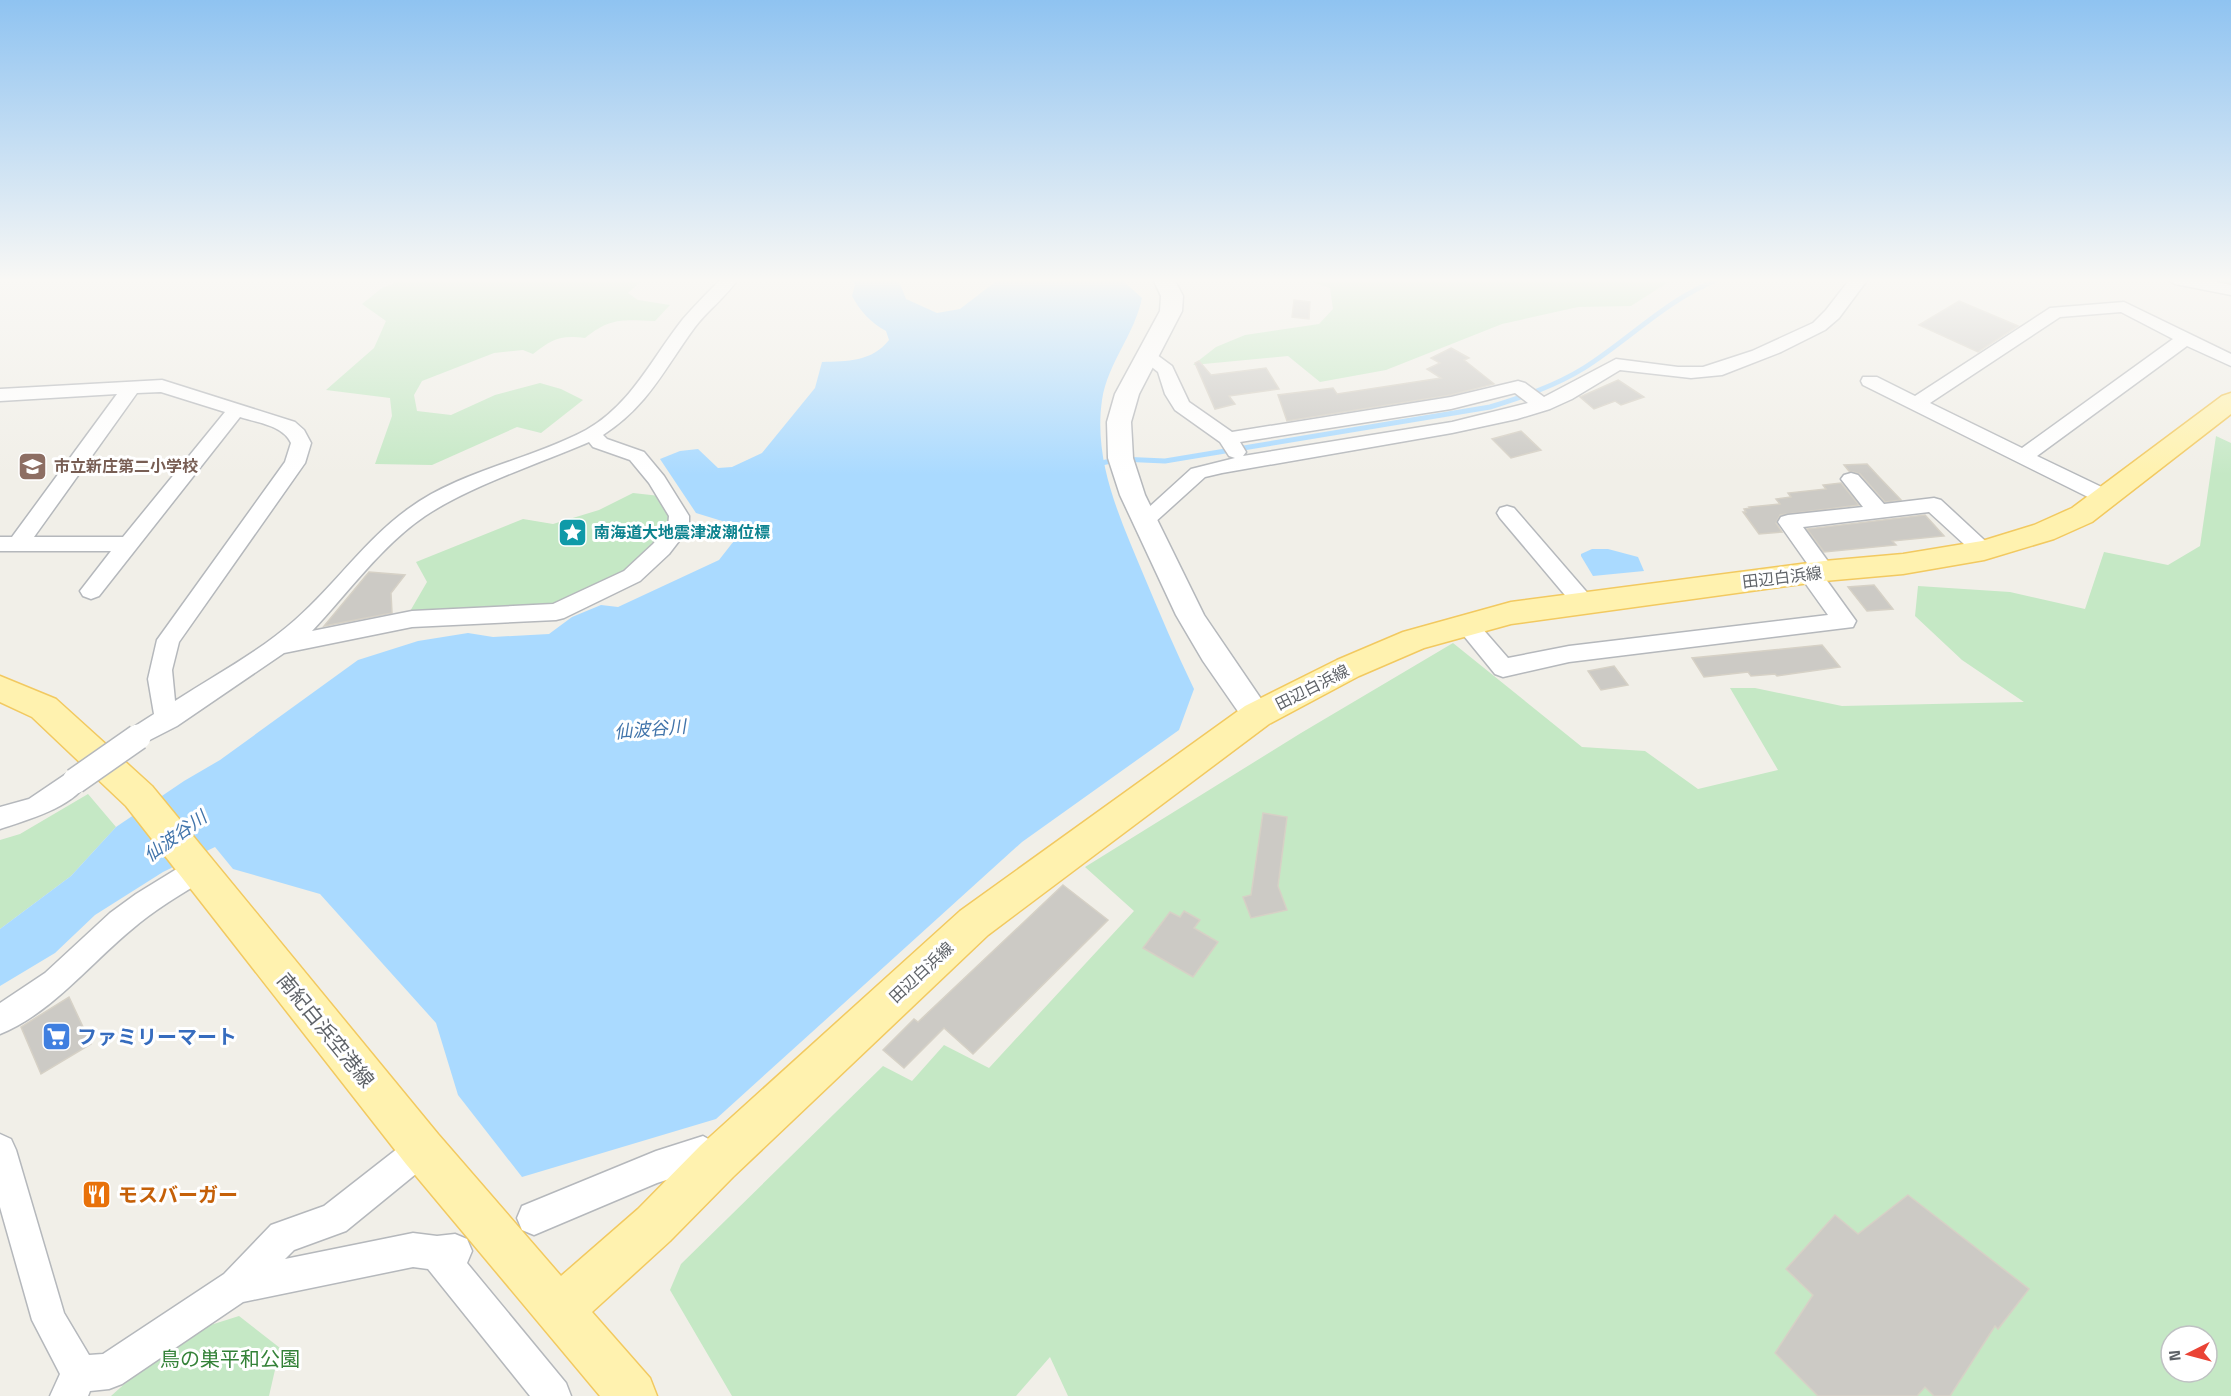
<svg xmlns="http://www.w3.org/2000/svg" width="2231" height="1396" font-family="'Titillium Web','Noto Sans JP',sans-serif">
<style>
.green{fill:#c5e8c5;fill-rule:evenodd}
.water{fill:#aadaff}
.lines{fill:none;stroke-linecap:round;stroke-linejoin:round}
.stream{stroke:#aadaff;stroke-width:5}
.building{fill:#cccac5;stroke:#d6d1c6;stroke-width:1.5}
.minor-casing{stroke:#b5b8bc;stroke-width:3}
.tertiary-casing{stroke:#b5b8bc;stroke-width:3}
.primary-casing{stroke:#f2c960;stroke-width:3}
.minor{fill:#fff;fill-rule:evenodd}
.tertiary{fill:#fff;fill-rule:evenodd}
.primary{fill:#fff2af;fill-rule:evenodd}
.minor-bridge-casing{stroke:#b5b8bc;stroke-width:28;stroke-linecap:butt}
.minor-bridge{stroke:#fff;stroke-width:25}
.labels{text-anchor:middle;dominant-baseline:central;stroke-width:6;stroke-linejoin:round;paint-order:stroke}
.education-label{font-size:16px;font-weight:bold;fill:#785e54;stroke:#fff;text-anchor:start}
.culture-label{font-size:16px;font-weight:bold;fill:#0d838f;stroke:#fff;text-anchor:start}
.street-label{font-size:16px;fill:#5f6368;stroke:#fff}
.water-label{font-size:18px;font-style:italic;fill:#4174aa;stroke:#fff}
.near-street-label{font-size:20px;fill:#5f6368;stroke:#fff}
.near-shop-label{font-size:20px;font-weight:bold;fill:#366cbe;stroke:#fff;text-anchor:start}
.near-food-label{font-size:20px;font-weight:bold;fill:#c56008;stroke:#fff;text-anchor:start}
.near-park-label{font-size:20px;fill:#348238;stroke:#fff}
</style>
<rect width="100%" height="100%" fill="#f1efe8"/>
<g class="green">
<path d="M405,279H644L628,293L638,300L670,305L655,321C623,320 611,317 585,338C559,335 553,339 533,354L523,350L494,353L422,381L414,395L417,411L451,415L495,395L540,383L561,389L583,400L541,433L517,427L432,465L375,464L392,416L390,398L326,390L374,348L386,321L362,304L382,288Z"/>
<path d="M1303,279H1673L1631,306L1578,307L1502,324L1386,370L1320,382L1288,356L1193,365L1216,347L1245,335L1319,324L1333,309L1330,288Z"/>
<path d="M2216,436L2231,443V1396H1068L1050,1357L1016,1396H732L670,1290L681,1264L883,1066L912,1081L944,1045L989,1068L1134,911L1085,867L1301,733L1453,643L1582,747L1645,751L1698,789L1778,770L1730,688H1755L1842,706L2024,702L1962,660L1915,616L1918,586L2010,592L2085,609L2104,552L2168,565L2200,546ZM2171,1336H2207V1372H2171Z"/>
<path d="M633,493L660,496L670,519L667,533L630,570L559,606L409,613L427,582L416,562L523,519L553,524L599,510Z"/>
<path d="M88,794L116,827L71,876L0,929V840L20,834Z"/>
<path d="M239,1316L280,1348L269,1396H111L179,1335Z"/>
</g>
<g class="water">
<path d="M850,279H893L900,284L906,299L937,313L960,309L999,279H1121L1142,298C1134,336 1108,362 1102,400C1093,463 1121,520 1144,576C1160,614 1176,652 1194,689L1179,730L1022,842L716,1119L522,1177L458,1095L436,1023L320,894L233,869L215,847L163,872L95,915L55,953L0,986V929L71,876L116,827L184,781L220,760L358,660L418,641L468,633L493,637L549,634L572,617L601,605L618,607L719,560L737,537L722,521L696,513L660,459L680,451L698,449L718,468L732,467L762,453L815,388L822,362C847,361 872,362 889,340L886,331C871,323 860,311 852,296L855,285Z"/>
<path d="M1592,549H1608L1638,557L1644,571L1593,576L1581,556V554Z"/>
</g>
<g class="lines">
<g class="stream">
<path d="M2215,279L2231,283"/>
<path d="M1097,464L1120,459L1165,461L1490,407C1522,397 1555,386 1584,368C1630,339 1667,299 1719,279"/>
</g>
</g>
<g class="building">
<path d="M1294,300L1310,302L1309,319L1292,317Z"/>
<path d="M1959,301L2018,326L1978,352L1919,325Z"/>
<path d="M1451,348L1469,358L1464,360L1494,384L1451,395L1287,421L1278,395L1333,388L1337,394L1441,378L1427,369L1440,363L1431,358Z"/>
<path d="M1199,361L1211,375L1266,368L1279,389L1229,396L1235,404L1215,409L1195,363Z"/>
<path d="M1618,380L1644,397L1621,405L1615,401L1594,409L1580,397Z"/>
<path d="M1521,431L1541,450L1511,458L1492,439Z"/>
<path d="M1867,464L1879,477L1901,500L1885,502L1860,474L1849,471L1844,465Z"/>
<path d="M1841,483L1859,505L1780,515L1776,523L1782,532L1759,534L1743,512H1746L1744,509L1750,508L1749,507L1780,504L1776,499L1791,497L1788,493L1826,489L1823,485Z"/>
<path d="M1925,515L1944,536L1892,541L1896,545L1824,552L1807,529Z"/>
<path d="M369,572L405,575L391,593L392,613L324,626Z"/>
<path d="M1874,585L1893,609L1867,611L1848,587Z"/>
<path d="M1822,645L1840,667L1777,676L1775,674L1751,676L1748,672L1704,677L1692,658Z"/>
<path d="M1614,666L1628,685L1601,690L1588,671Z"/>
<path d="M1263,813L1287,817L1278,886L1287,910L1251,918L1243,897L1251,895Z"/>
<path d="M1063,885L1108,920L973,1054L944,1028L904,1068L883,1050L914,1019L918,1022Z"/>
<path d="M1184,911L1200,920L1194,928L1218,942L1193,977L1143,948L1170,912L1180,917Z"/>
<path d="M69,997L91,1044L41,1074L21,1027Z"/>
<path d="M1908,1195L2029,1289L1998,1329L1995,1326L1950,1396H1934L1925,1387L1917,1396H1818L1775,1353L1813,1295L1786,1269L1835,1215L1858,1234Z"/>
</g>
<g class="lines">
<defs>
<g id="minor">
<path d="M721,279H738C726,297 708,310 695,327C664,369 649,405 603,435L607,439L644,452L664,476L689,516V528L669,554L640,581L564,618L556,620L412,627L284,653L177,726L138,746L129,744L126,737L129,730L154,714L148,679L157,640L285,462L291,443C283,425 258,423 240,417L99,596L91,599L83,596L80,591L111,551H0V537H12L117,394L0,401V389L162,380L295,422L304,430L311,443L305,463L179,642L172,670L175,701C215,675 259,652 295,620C335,585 365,540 408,509C459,471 530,460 586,430C631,405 652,358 683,319C695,305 708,292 721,279ZM161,392L225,412L123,537H34L137,393ZM589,442L593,447L630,460L649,483L669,516L668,527L653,544L624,571L553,604L412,611L312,631C347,594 382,545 425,516C470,486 538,464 589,442Z"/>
<path d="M1850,279H1868L1839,318L1825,330L1781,352L1722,375L1691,378L1620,370L1572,399L1550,409L1517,419L1452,433L1222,473L1205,477L1153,524L1146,526L1139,524L1136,519L1191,469L1235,458L1229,456L1220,442L1175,410L1165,394L1158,372L1138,356L1141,352H1153L1172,366L1189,402L1232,432L1451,397L1518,381L1525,383L1544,397L1616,359L1678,367H1703L1752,351L1813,323L1826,310ZM1515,393L1528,403L1452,422L1243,456L1246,452L1240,442L1451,409Z"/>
<path d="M2167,279H2202L2231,285V295L2175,284Z"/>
<path d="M2124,302L2231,354V366L2187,346L2037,456L2112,492L2115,497L2112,502L2105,503L2098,502L1863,385L1861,381L1863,377H1877L1915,396L2050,308ZM2121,312L2173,339L2022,448L1930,403L2060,317Z"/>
<path d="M1851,473L1858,475L1884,504L1934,498L1941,500L1995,550L1992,555L1984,557L1976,555L1929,512L1803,527L1835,571L1832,576L1825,578L1856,621L1853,627L1569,662L1503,677L1495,674L1455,625L1458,619L1466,617L1474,619L1508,658L1569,646L1828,615L1798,573L1801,568L1809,566L1778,522L1781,517L1788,515L1863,507L1841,479L1844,475Z"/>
<path d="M1507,506L1514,508L1591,597L1594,602L1591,607L1583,610L1575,607L1500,518L1497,513L1500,508Z"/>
<path d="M75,771L84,774L88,781C74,807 27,820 0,829V807L29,799L66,774Z"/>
<path d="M198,859L208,862L212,870L208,878C181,894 154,910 131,930C91,963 49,1015 0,1034V1003L45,973L110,913L136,894L188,862Z"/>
<path d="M422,1133L433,1138L438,1149L433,1160L346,1231L294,1250L285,1259L413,1233L437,1236L455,1234L467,1239L472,1251L467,1263L566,1383L571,1396H530L428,1269L413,1267L243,1302L122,1384L109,1389L90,1391L88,1396H50L60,1374L32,1320L0,1207V1134L11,1139L16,1150L64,1313L89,1355L103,1354L224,1274L271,1225L324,1206L411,1138Z"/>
<path d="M703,1136L728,1150L733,1161L728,1172L717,1177L700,1169L657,1183L534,1235L522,1230L517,1218L522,1206L656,1151Z"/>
</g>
<path id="tertiary" d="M1153,279H1174L1183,296L1182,311L1139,394L1131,422L1133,458L1145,495L1204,615L1272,715L1268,723L1257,726L1246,723L1203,661L1176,615L1120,495L1108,458L1107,422L1115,394L1160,311L1161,296Z"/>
<path id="primary" d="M2231,393V414L2092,522L2054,539L1984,560L1903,574L1824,581L1511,624L1424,648L1359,676L1269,724L988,935L733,1177L670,1241L592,1312L650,1378L657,1396H600L406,1164L126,806L32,717L0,702V676L56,699L152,786L438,1134L561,1276L638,1209L701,1145L960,911L1245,706L1337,660L1403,632L1511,602L1824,561L1903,554L1982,541L2034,525L2072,508L2222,396Z"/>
</defs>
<use href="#minor" class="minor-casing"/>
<use href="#tertiary" class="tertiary-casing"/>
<use href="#primary" class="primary-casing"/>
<use href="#minor" class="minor"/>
<use href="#tertiary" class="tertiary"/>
<use href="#primary" class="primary"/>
<defs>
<path id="minor-bridge" d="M75,781L138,737"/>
</defs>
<use href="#minor-bridge" class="minor-bridge-casing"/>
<use href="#minor-bridge" class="minor-bridge"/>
</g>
<linearGradient id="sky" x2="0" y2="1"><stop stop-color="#8fc3f1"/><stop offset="0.59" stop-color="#f9f8f5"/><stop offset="1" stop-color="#f9f8f5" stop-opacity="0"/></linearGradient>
<rect width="2231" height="475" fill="url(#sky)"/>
<defs>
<symbol id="school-square" viewBox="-11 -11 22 22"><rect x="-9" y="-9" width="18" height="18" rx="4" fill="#8d6e63" stroke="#fff"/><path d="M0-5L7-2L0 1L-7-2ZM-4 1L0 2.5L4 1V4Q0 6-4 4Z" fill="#fff"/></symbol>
<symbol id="sight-square" viewBox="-11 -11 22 22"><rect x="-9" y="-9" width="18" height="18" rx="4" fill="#0f9aa8" stroke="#fff"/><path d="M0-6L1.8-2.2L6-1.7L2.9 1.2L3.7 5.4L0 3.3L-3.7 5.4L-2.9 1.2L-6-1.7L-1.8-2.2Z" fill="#fff"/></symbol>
<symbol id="supermarket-square" viewBox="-11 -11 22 22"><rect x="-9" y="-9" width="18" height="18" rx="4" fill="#3f7fe0" stroke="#fff"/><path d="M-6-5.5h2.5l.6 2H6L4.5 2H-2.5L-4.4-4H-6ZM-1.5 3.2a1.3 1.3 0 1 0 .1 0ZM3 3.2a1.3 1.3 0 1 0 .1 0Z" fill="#fff"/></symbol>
<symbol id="restaurant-square" viewBox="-11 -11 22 22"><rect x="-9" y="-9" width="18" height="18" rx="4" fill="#e8710a" stroke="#fff"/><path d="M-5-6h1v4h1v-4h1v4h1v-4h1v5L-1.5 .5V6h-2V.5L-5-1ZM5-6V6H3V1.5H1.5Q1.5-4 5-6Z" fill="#fff"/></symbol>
</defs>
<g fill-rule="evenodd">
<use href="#school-square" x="16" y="450" width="33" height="33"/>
<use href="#sight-square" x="556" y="516" width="33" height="33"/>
<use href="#supermarket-square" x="40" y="1020" width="33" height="33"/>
<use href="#restaurant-square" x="80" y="1178" width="33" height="33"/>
</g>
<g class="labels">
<g class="education-label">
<text x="54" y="466">市立新庄第二小学校</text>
</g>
<g class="culture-label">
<text x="594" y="532">南海道大地震津波潮位標</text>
</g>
<g class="street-label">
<text transform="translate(1782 577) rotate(-7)">田辺白浜線</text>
<text transform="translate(1312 687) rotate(-27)">田辺白浜線</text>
<text transform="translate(921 972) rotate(-43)">田辺白浜線</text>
</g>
<g class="water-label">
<text transform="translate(650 729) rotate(-5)">仙波谷川</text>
<text transform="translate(175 836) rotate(-36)">仙波谷川</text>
</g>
<g class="near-street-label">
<text transform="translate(326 1030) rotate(51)">南紀白浜空港線</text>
</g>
<g class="near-shop-label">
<text x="77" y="1036">ファミリーマート</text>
</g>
<g class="near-food-label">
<text x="118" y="1194">モスバーガー</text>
</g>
<g class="near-park-label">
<text x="230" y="1358">鳥の巣平和公園</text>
</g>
</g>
<g transform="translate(2189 1354) rotate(264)"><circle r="28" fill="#ffffff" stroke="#bfc1c3" stroke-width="1.5"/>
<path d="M0-4.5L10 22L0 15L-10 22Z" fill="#ea4335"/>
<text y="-9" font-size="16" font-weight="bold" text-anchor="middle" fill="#5f6368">N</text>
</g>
</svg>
